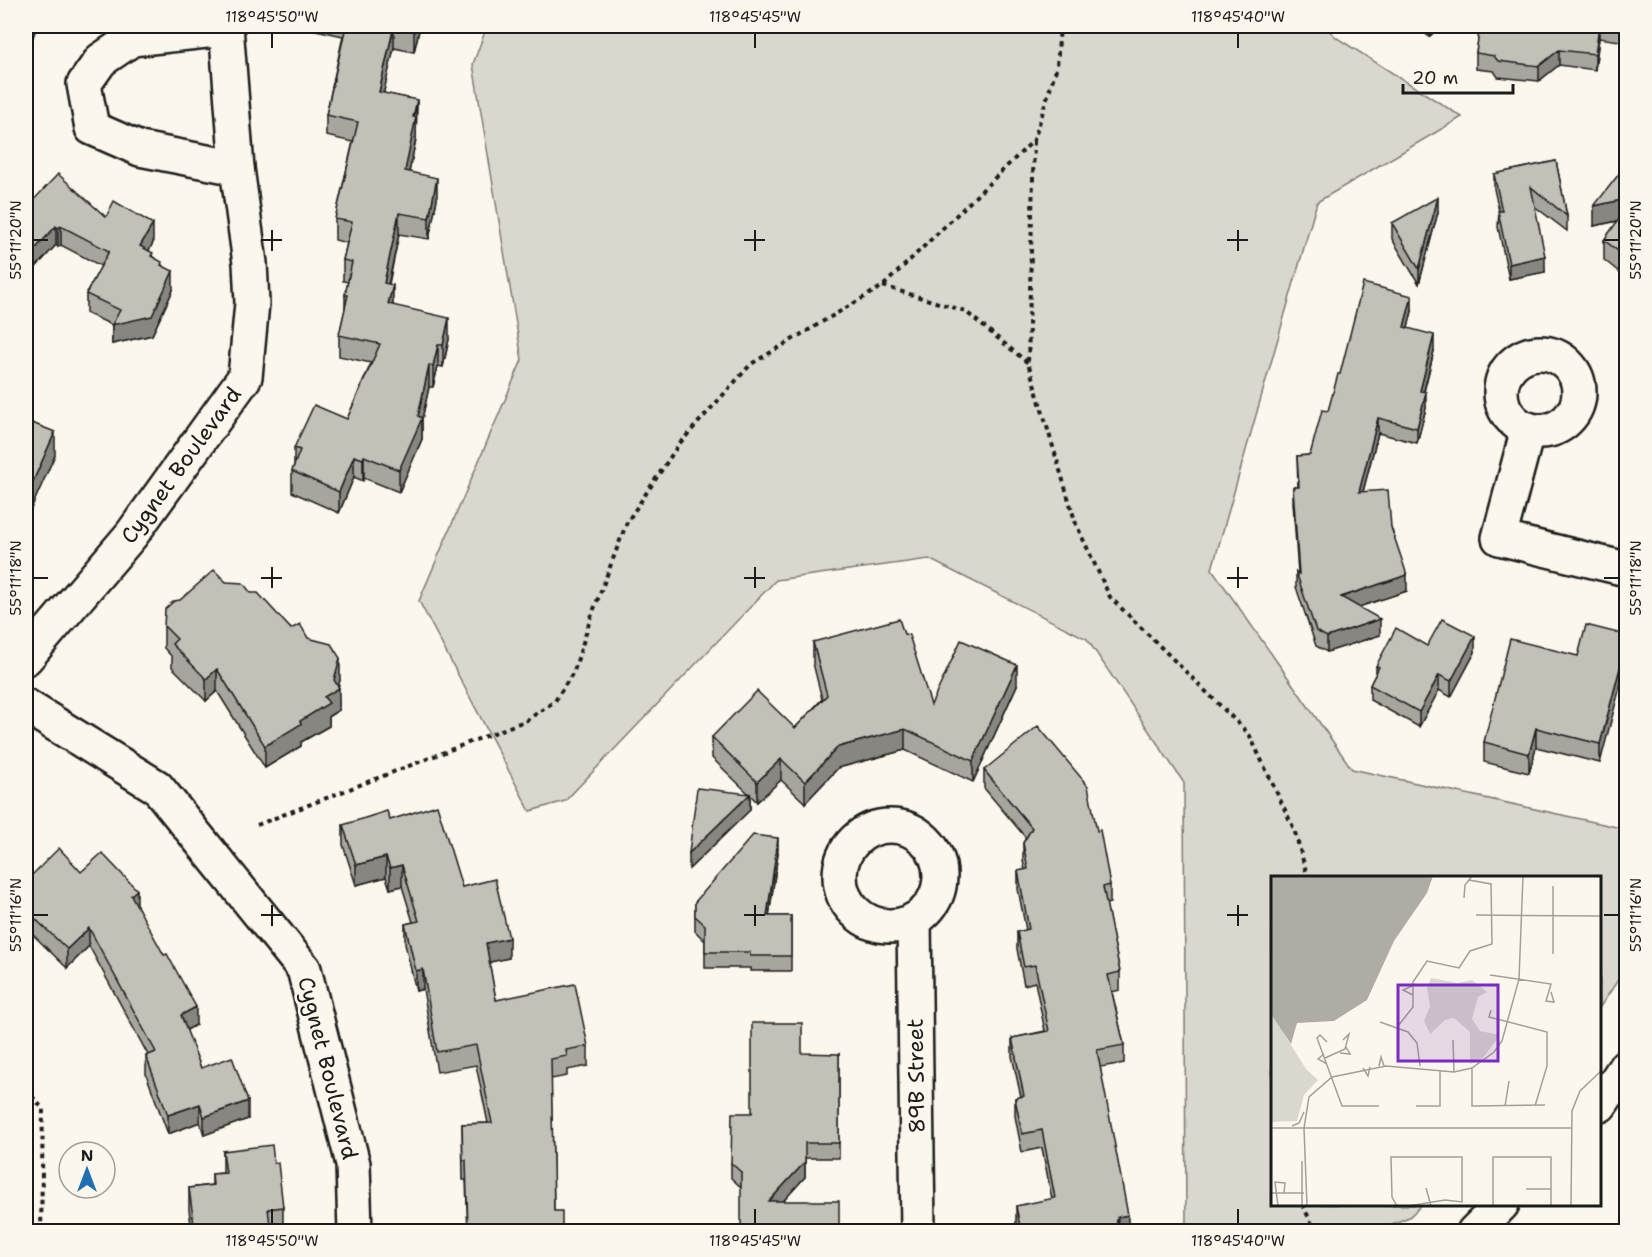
<svg xmlns="http://www.w3.org/2000/svg" width="1652" height="1257" font-family="'Shantell Sans',sans-serif">
<style>
.green{fill:#dad7ce;stroke:#7b7a75;stroke-width:1.5}
.lines{fill:none;stroke-linecap:round;stroke-linejoin:round}
.street-casing{stroke:#1c1c1c;stroke-width:38}
.secondary-casing{stroke:#1c1c1c;stroke-width:38}
.path{stroke:#1c1c1c;stroke-width:4;stroke-dasharray:4.5 4.5;stroke-linecap:butt}
.street{stroke:#fbf7ec;stroke-width:33}
.secondary{stroke:#fbf7ec;stroke-width:33}
.wall{fill:#a8a59e;stroke:#1c1c1c;stroke-width:1.5}
.shaded-wall{fill:#888681;stroke:#1c1c1c;stroke-width:1.5}
.building{fill:#c3c0b8;stroke:#1c1c1c;stroke-width:1.5}
.ticks{fill:none;stroke:#1c1c1c;stroke-width:2}
.labels{text-anchor:middle;dominant-baseline:central;stroke-width:5;stroke-linejoin:round;paint-order:stroke}
.street-label{font-size:22px;fill:#1c1c1c;stroke:#fbf7ec}
.inset-road{fill:none;stroke:#a29f99;stroke-width:1.5}
.view{fill:#7b2cbf;fill-opacity:0.15;stroke:#7b2cbf;stroke-width:3}
.inset-edge{fill:none;stroke:#1c1c1c;stroke-width:3}
.neatline{fill:none;stroke:#1c1c1c;stroke-width:2}
.ticks-label{font-size:15px;text-anchor:middle;fill:#1c1c1c}
</style>
<rect width="100%" height="100%" fill="#fbf7ec"/>
<filter id="ink" filterUnits="userSpaceOnUse"><feTurbulence type="fractalNoise" baseFrequency=".0167" numOctaves="2"/><feDisplacementMap in="SourceGraphic" scale="12" xChannelSelector="R" yChannelSelector="G"/><feConvolveMatrix kernelMatrix="1 2 1 2 8 2 1 2 1" color-interpolation-filters="sRGB"/></filter>
<g filter="url(#ink)">
<path class="green" d="M487,26H1324L1337,38L1462,117L1317,202L1212,569L1352,769L1626,829V968L1600,1007V878H1272V1204L1422,1205L1409,1217L1375,1231H1186L1184,783L1087,639L929,559L776,580L565,801L530,811L419,601L522,360L473,64Z"/>
<g class="lines">
<defs>
<g id="street">
<path d="M225,29L132,39L101,60L84,84L92,128L140,149L237,168"/>
<circle cx="1540" cy="392" r="39"/>
<path d="M1528,429L1499,538L1626,569"/>
<path d="M26,658L132,534L245,377L252,303L250,263L237,168L226,26"/>
<path d="M26,706L157,787L304,969L353,1164L355,1232"/>
<circle cx="890" cy="876" r="50"/>
<path d="M914,920L918,1232"/>
</g>
<g id="secondary">
<path d="M1600,1105L1626,1066"/>
<path d="M1474,1232L1502,1204"/>
</g>
</defs>
<use href="#street" class="street-casing"/>
<use href="#secondary" class="secondary-casing"/>
<g class="path">
<path d="M1034,141L1028,363L1076,524L1110,597L1249,734L1294,829L1308,878"/>
<path d="M883,286L965,311L1028,363"/>
<path d="M257,825L527,720L555,701L574,671L591,617L627,522L679,444L751,364L883,286L1034,140L1057,66L1060,26"/>
<path d="M26,1089L43,1109L41,1232"/>
<path d="M1304,1204V1208L1316,1232"/>
</g>
<use href="#street" class="street"/>
<use href="#secondary" class="secondary"/>
</g>
<g class="wall">
<path d="M311,26H420L414,52L394,48L383,93L417,100L416,139L409,172L437,199L429,239L399,234L389,284L393,305L449,339L443,367L438,366L433,387H429L422,419V439L399,492L364,478L363,481L354,477L339,513L292,492V471L294,465V448L347,419L371,363L339,356V335L345,310V295L348,282L343,281V260L347,243L335,240V219L353,142L326,136V115L343,36L311,29Z"/>
<path d="M1417,26H1440L1429,37Z"/>
<path d="M1480,26H1626V42L1599,38L1595,70L1559,65L1539,81L1498,77L1494,71L1476,69V53Z"/>
<path d="M26,150L27,207L106,217L153,243L148,250L153,257L162,265L173,290L152,335L112,344V325L86,313V294L101,266L61,245L58,247L56,245L27,277L26,276Z"/>
<path d="M1556,161L1567,216V231L1534,206L1545,272L1509,279L1498,227L1499,211L1494,189V174Z"/>
<path d="M1626,165V280L1618,271L1604,260V240L1618,221L1594,226Z"/>
<path d="M1438,212L1419,284L1392,239V223Z"/>
<path d="M1412,311L1408,328L1434,351L1424,392L1426,408L1417,443L1378,433L1363,492L1391,527L1407,591L1358,607L1380,635L1327,652L1316,646L1296,587V572L1298,573L1293,503V487H1298L1297,456L1310,455L1328,411L1340,374Z"/>
<path d="M226,582L251,593L291,629L308,638L340,680L338,687L339,710L329,716V726L301,742V746L265,768L217,691L206,701L172,667V657L164,648V626L180,600Z"/>
<path d="M904,634L931,705L1017,685L973,782L905,750L838,768L805,803L781,780L757,802L750,795V810L689,869L749,794L712,758V737L795,728L822,699L813,663V642Z"/>
<path d="M1626,635L1600,763L1536,747L1529,773L1484,762V742L1578,656Z"/>
<path d="M1427,646L1475,652L1451,697L1439,690L1419,727L1370,700V685L1376,673V666Z"/>
<path d="M984,770L1097,831L1110,885V903L1106,904L1120,972V990L1112,992L1124,1045V1063L1100,1067L1128,1232H1018L1016,1224V1206L1052,1199L1042,1148L1022,1152L1015,1116V1098L1021,1097L1012,1056V1038L1045,1031L1035,982L1024,985L1017,949V932L1026,930L1018,889V871L1025,870L1023,861V843L1026,838L984,788Z"/>
<path d="M390,820L462,887L509,958L489,962L496,1000L588,1046V1066L567,1070V1076L551,1079L554,1211L562,1232H468L466,1180H463L462,1124L488,1123L476,1065L437,1072L423,989L416,991L405,944V924L413,922L402,886L390,889L386,877L356,885L343,845V825Z"/>
<path d="M778,853L769,916H791V971H750V968H705V941L695,931V902Z"/>
<path d="M81,872L137,906L196,1025L186,1030L201,1068L248,1119L204,1135L200,1122L168,1134L146,1074V1056L148,1055L89,946L67,968L26,928V881Z"/>
<path d="M839,1054V1158H805V1177L783,1201L839,1232L741,1187L731,1178V1163L752,1113Z"/>
<path d="M223,1151L274,1163L283,1207V1230L271,1232H192L189,1210V1188L212,1185V1174L223,1173Z"/>
</g>
<g class="shaded-wall">
<path d="M29,26H37L26,57V34Z"/>
<path d="M394,26V48L379,113V92Z"/>
<path d="M416,26H420L414,52V31Z"/>
<path d="M1429,26H1440L1429,37Z"/>
<path d="M1599,26V38L1595,70V54Z"/>
<path d="M1559,50V65L1539,81V66Z"/>
<path d="M417,100L416,139L405,192V171Z"/>
<path d="M437,178V199L429,239V218Z"/>
<path d="M1438,197V212L1419,284V269Z"/>
<path d="M1626,199V219L1594,226V206Z"/>
<path d="M399,213V234L384,304V283Z"/>
<path d="M153,224V243L140,266V246Z"/>
<path d="M56,226V245L27,277V258Z"/>
<path d="M61,226V245L58,247V228Z"/>
<path d="M1545,256V272L1509,279V264Z"/>
<path d="M173,271V290L152,335L112,344V325Z"/>
<path d="M393,285V306L388,304Z"/>
<path d="M1412,296V311L1404,343V327Z"/>
<path d="M449,318V339L443,367V345Z"/>
<path d="M1434,335V351L1420,406V391Z"/>
<path d="M438,345V366L433,387V366Z"/>
<path d="M429,365V387L422,419V439L399,492V470L418,416Z"/>
<path d="M1426,392V408L1417,443V428Z"/>
<path d="M1378,418V433L1359,507V492Z"/>
<path d="M55,432V455L26,520V497Z"/>
<path d="M354,456V477L339,513V492Z"/>
<path d="M364,456V478L363,481V459Z"/>
<path d="M1407,575V591L1341,613V597Z"/>
<path d="M1380,619V635L1327,652V637Z"/>
<path d="M1475,636V652L1451,697V681Z"/>
<path d="M1626,645V664L1600,763V744Z"/>
<path d="M340,658V680L338,688H339V710L329,716V726L301,742V746L265,768V746L300,721L334,680Z"/>
<path d="M1017,665V685L973,782V761Z"/>
<path d="M217,669V691L206,701V679Z"/>
<path d="M1439,675V690L1419,727V712Z"/>
<path d="M1536,728V747L1529,773V754Z"/>
<path d="M905,729V750L838,768L805,803V782L838,747Z"/>
<path d="M781,759V780L757,802V782Z"/>
<path d="M750,794V810L689,869V853Z"/>
<path d="M778,838V853L767,931V916Z"/>
<path d="M386,857V877L356,885V865Z"/>
<path d="M402,865V886L390,889V868Z"/>
<path d="M137,890V908L131,895Z"/>
<path d="M89,928V946L67,968V949Z"/>
<path d="M509,938V958L486,963V943Z"/>
<path d="M423,969V989L416,991V971Z"/>
<path d="M196,1007V1025L181,1033V1015Z"/>
<path d="M248,1101V1119L204,1135V1117Z"/>
<path d="M200,1104V1122L168,1134V1115Z"/>
<path d="M805,1162V1177L769,1217V1201Z"/>
<path d="M1128,1215V1232H1118L1117,1217Z"/>
</g>
<g class="building">
<path d="M26,26H29L26,34Z"/>
<path d="M346,26H416L414,31L394,26L379,92L417,100L413,117H416L405,171L437,178L429,218L399,213L384,283L393,285L388,304L449,318L443,345H438L433,366L429,365L418,416L422,418L399,470L364,456L363,459L354,456L339,492L292,471L300,450L294,448L314,405L347,419L380,344L339,335L348,295H345L352,262L343,260L352,222L335,219L358,122L326,115Z"/>
<path d="M1480,26H1599L1595,54L1559,50L1539,66L1498,61L1494,56L1476,53Z"/>
<path d="M26,149L27,207L58,174L106,217L114,201L153,224L140,246L153,253L151,256L162,262L161,265L173,271L152,316L112,325L120,310L86,294L109,251L61,226L58,228L56,226L27,258L26,257Z"/>
<path d="M1556,161L1567,216L1531,187L1545,256L1509,264L1498,211H1502L1494,174Z"/>
<path d="M1626,165V199L1594,206Z"/>
<path d="M1438,197L1419,269L1392,223Z"/>
<path d="M1626,209V260L1618,251L1604,240Z"/>
<path d="M1363,283L1412,296L1404,327L1434,335L1420,391L1426,392L1417,428L1378,418L1359,492L1388,490L1391,527L1407,575L1341,597L1380,619L1327,637L1316,631L1296,572L1299,574L1293,487H1299L1297,456L1310,455L1322,410L1328,411L1338,374H1340Z"/>
<path d="M27,421L55,432L26,497V424Z"/>
<path d="M214,570L226,582L243,583L251,593H258L291,629L300,624L308,638L331,644L340,658L334,680L339,688L324,697L329,703L300,721L301,724L265,746L217,669L206,679L172,644L177,639L164,626L165,609L174,601L180,600Z"/>
<path d="M899,619L904,634L909,635L931,705L961,640L1017,665L973,761L905,729L838,747L805,782L781,759L757,782L712,737L757,691L795,728L827,695L813,642Z"/>
<path d="M1442,619L1475,636L1451,681L1439,675L1419,712L1370,685L1379,667L1376,666L1396,628L1427,646Z"/>
<path d="M1586,625L1626,635V645L1600,744L1536,728L1529,754L1484,742L1510,639L1578,656Z"/>
<path d="M1038,726L1088,786L1097,831L1100,830L1110,885L1103,887L1120,972L1108,975L1124,1045L1097,1050L1128,1215L1117,1217L1118,1220H1116L1119,1232H1021L1016,1206L1055,1198L1042,1130L1022,1134L1015,1098L1024,1096L1012,1038L1049,1031L1035,965L1024,967L1017,932L1029,929L1018,871L1028,869L1023,843L1032,828L984,770Z"/>
<path d="M697,788L750,794L689,853Z"/>
<path d="M437,805L462,887L495,879L509,938L486,943L496,1000L575,984L588,1046L566,1050L567,1056L551,1059L554,1211H562V1232H468L466,1160H463L462,1124L492,1123L476,1045L437,1052L423,969L416,971L405,924L419,921L402,865L390,868L386,857L356,865L343,825L387,811L390,820Z"/>
<path d="M753,835L778,838L767,916H791V956H750V952H705V925L695,916V902Z"/>
<path d="M59,848L81,872L102,853L137,890L131,895L164,955L167,954L196,1007L181,1015L201,1068L232,1057L248,1101L204,1117L200,1104L168,1115L146,1056L156,1052L89,928L67,949L26,910V881Z"/>
<path d="M752,1023H802V1053L839,1054V1143H805V1162L769,1201H839V1232H741V1172L731,1163L732,1113H752Z"/>
<path d="M272,1145L274,1163H278L283,1207L268,1209L271,1232H195L189,1188L213,1185L212,1174L226,1173L223,1151Z"/>
</g>
</g>
<path class="ticks" d="M272,33V48M755,33V48M1238,33V48M272,230V251M755,230V251M1238,230V251M33,240H48M261,240H282M744,240H765M1227,240H1248M1604,240H1619M272,567V588M755,567V588M1238,567V588M33,578H48M261,578H282M744,578H765M1227,578H1248M1604,578H1619M272,905V926M755,905V926M1238,905V926M33,915H48M261,915H282M744,915H765M1227,915H1248M1604,915H1619M272,1209V1224M755,1209V1224M1238,1209V1224"/>
<g class="labels">
<g class="street-label">
<text transform="translate(181 465) rotate(-54)">Cygnet Boulevard</text>
<text transform="translate(328 1068) rotate(76)">Cygnet Boulevard</text>
<text transform="translate(916 1076) rotate(-91)">89B Street</text>
</g>
</g>
<g transform="translate(1271 876)">
<rect width="330" height="330" fill="#fbf7ec"/>
<path d="M160,102L187,107L201,104L216,116L207,121L201,143L209,155L229,159L212,182L199,188V156L183,142L174,144L159,158L153,145L159,130L156,112ZM0,115L15,161L35,193L47,204L33,219L26,245L0,246Z" fill="#dad7ce"/>
<path d="M0,0H162L156,17L123,65L96,124L63,145L26,147L20,168L0,138Z" fill="#afaca5"/>
<path class="inset-road" d="M193,22L194,9L201,0M205,39L330,40M282,78V10M219,99L280,108L275,125L283,126L280,116M141,110L132,114L142,119M220,134L218,141L276,156V190L264,230M109,146L137,156L146,167L149,190M127,150L142,131V106L156,85L188,92L199,75L221,68L220,8L198,4M182,164L183,196M56,166L49,159L46,162L71,230H108M69,177L79,178L75,171M53,178L47,183L56,188M54,182L74,173L78,158L72,164M108,190L110,181L113,190M92,192L97,200L99,191M201,192V230L274,229M145,230H169V194M234,230L238,205M21,250L28,247L33,236M0,252H301M33,252L38,221L61,201L115,190L183,196L201,192L223,176L231,165L248,103L252,0M33,252L36,330M31,285V330M155,312L160,330M255,313H280M0,317H33M7,330L4,306L14,307L13,317M126,330L121,321L120,281H191V326L174,324L137,330M222,330V281H280V330M300,330L301,235L309,215L330,195"/>
<path class="view" d="M127,109H227V185H127Z"/>
<rect width="330" height="330" class="inset-edge"/>
</g>
<rect width="1652" height="1257" fill="none" stroke="#fbf7ec" stroke-width="66"/>
<g transform="translate(87 1170)"><circle r="28" fill="#fbf7ec" stroke="#a29f99" stroke-width="1.5"/>
<path d="M0-4.5L10 22L0 15L-10 22Z" fill="#1f6fb2"/>
<text y="-9" font-size="16" font-weight="bold" text-anchor="middle" fill="#1c1c1c">N</text>
</g>
<path d="M1403 84v9h110v-9" fill="none" stroke="#1c1c1c" stroke-width="3"/>
<text x="1412" y="84" font-size="18" fill="#1c1c1c" stroke="#fbf7ec" stroke-width="4.5" paint-order="stroke">20 m</text>
<rect x="33" y="33" width="1586" height="1191" class="neatline"/>
<g class="ticks-label">
<text x="272" y="22">118°45'50"W</text>
<text x="755" y="22">118°45'45"W</text>
<text x="1238" y="22">118°45'40"W</text>
<text transform="translate(16 240) rotate(-90)" y="5">55°11'20"N</text>
<text transform="translate(1636 240) rotate(-90)" y="5">55°11'20"N</text>
<text transform="translate(16 578) rotate(-90)" y="5">55°11'18"N</text>
<text transform="translate(1636 578) rotate(-90)" y="5">55°11'18"N</text>
<text transform="translate(16 915) rotate(-90)" y="5">55°11'16"N</text>
<text transform="translate(1636 915) rotate(-90)" y="5">55°11'16"N</text>
<text x="272" y="1246">118°45'50"W</text>
<text x="755" y="1246">118°45'45"W</text>
<text x="1238" y="1246">118°45'40"W</text>
</g>
</svg>
